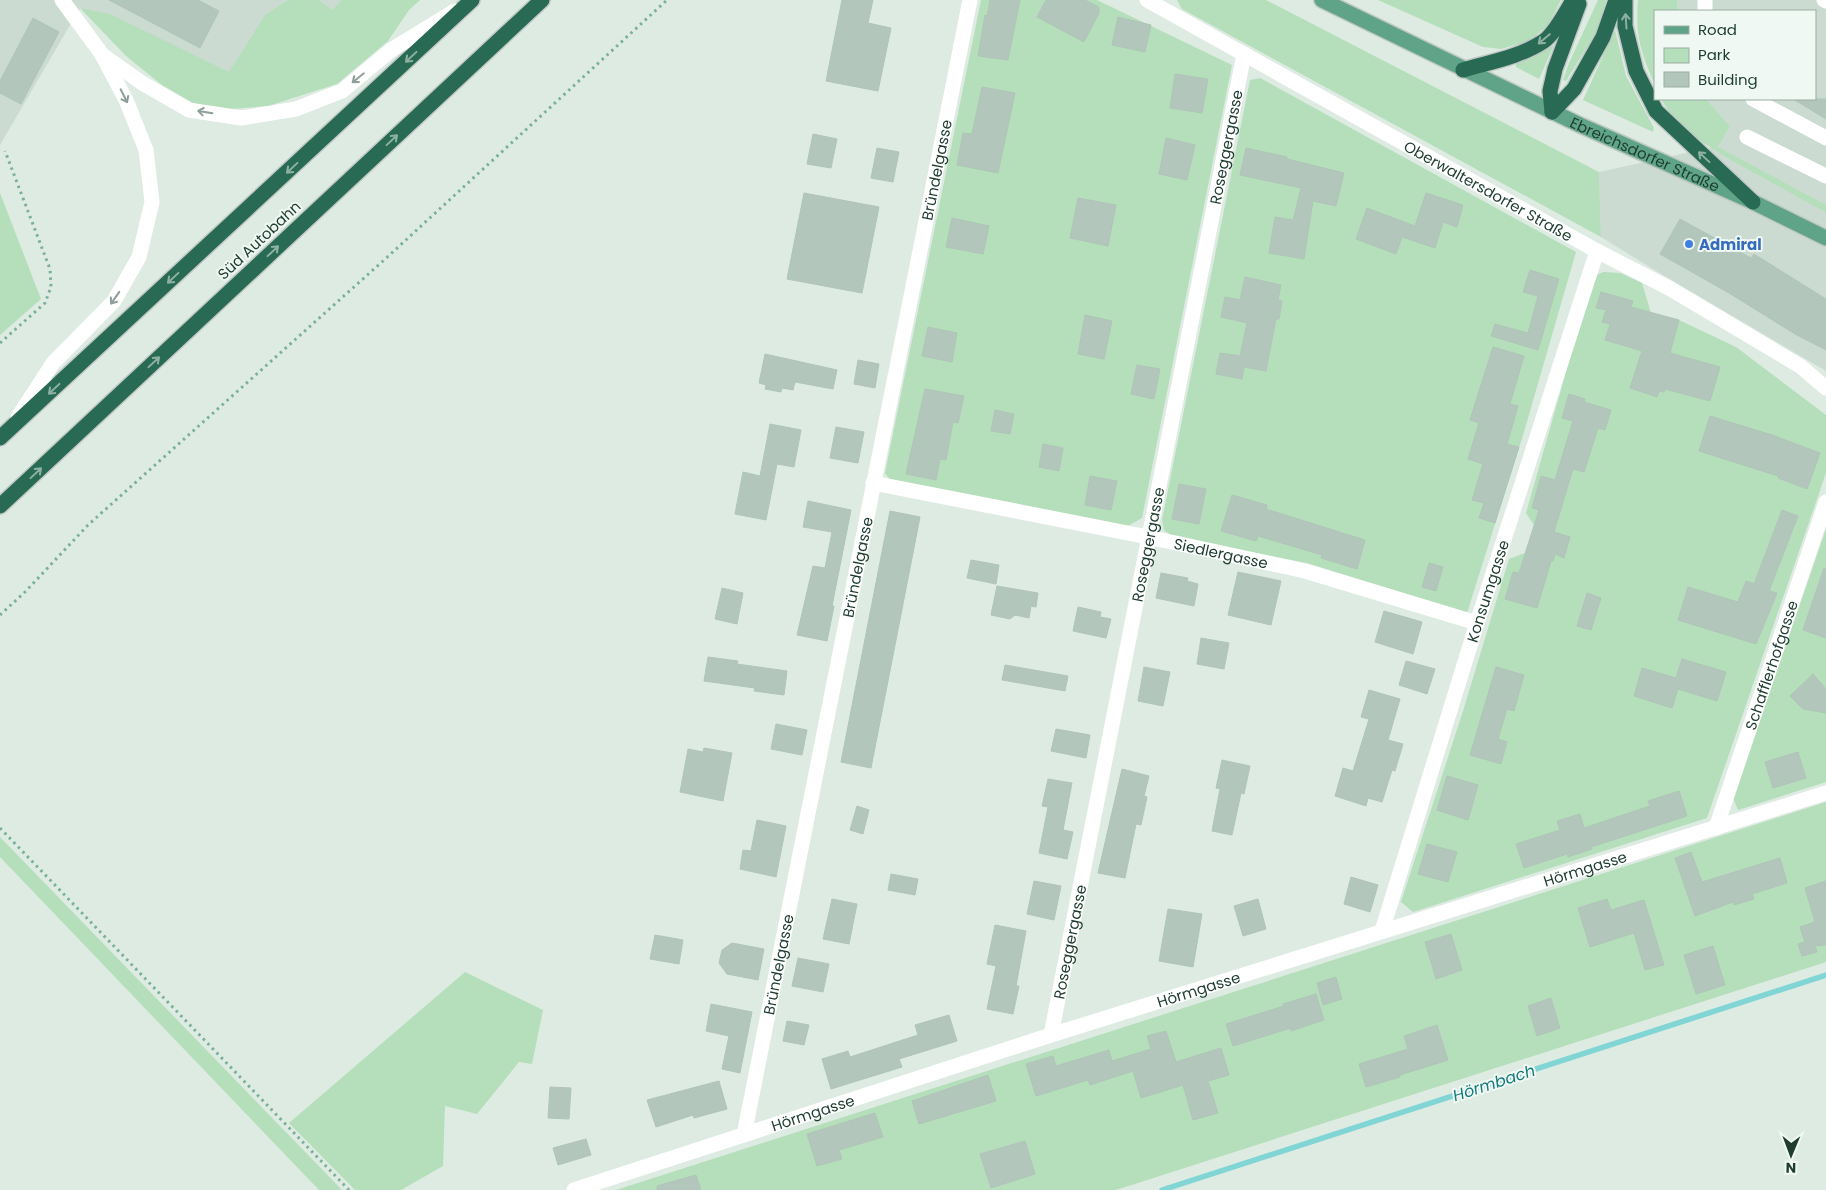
<svg xmlns="http://www.w3.org/2000/svg" width="1826" height="1190" font-family="Poppins,sans-serif">
<style>
.built{fill:#ccdbd2}
.green{fill:#b5deba}
.lines{fill:none;stroke-linecap:round;stroke-linejoin:round}
.stream{stroke:#81d5d5;stroke-width:5.5}
.building{fill:#b3c6bc;stroke:#b0c5b9}
.major-casing{stroke:#c0c8c5;stroke-width:18}
.highway-casing{stroke:#c0c8c5;stroke-width:18}
.path{stroke:#7cb199;stroke-width:3;stroke-dasharray:2.5 4;stroke-linecap:butt}
.minor{stroke:#fff;stroke-width:15}
.major{stroke:#5fa488;stroke-width:15}
.highway{stroke:#286a53;stroke-width:15}
.oneway{stroke:#8cb1a2}
.oneway2{stroke:#8e9e98}
.shop-dot{fill:#3f7fe0;stroke:#eff8f2;stroke-width:2}
.labels{text-anchor:middle;dominant-baseline:central;stroke-width:4;stroke-linejoin:round;paint-order:stroke}
.street-label{font-size:15px;fill:#1e3c30;stroke:#eff8f2}
.shop-label{font-size:15px;font-weight:bold;fill:#366cbe;stroke:#eff8f2;text-anchor:start}
.water-label{font-size:16px;font-style:italic;fill:#157a7c;stroke:#eff8f2}
</style>
<rect width="100%" height="100%" fill="#deebe3"/>
<g class="built">
<path d="M0,0H398L228,99L80,8L0,145Z"/>
<path d="M1677,0H1826V371L1656,271L1601,237L1599,172L1718,146L1730,126L1706,99H1815V11H1678Z"/>
</g>
<g class="green">
<path d="M288,0H318L332,10L342,0H420L409,10L388,41L337,84L268,106L229,109L195,104L162,85L126,56L80,8L110,14L229,72L265,15Z"/>
<path d="M981,0H1097L1232,65L1142,518L1126,527L891,481L885,473Z"/>
<path d="M1177,0H1266L1599,172L1601,237L1182,9Z"/>
<path d="M1378,0H1561L1548,25L1529,41L1501,49L1483,47Z"/>
<path d="M1598,0H1606L1598,29L1566,81L1563,80L1569,63Z"/>
<path d="M1638,0H1677L1678,11H1655V85C1641,53 1635,35 1638,0Z"/>
<path d="M1615,30L1626,76L1654,128L1653,132L1583,100Z"/>
<path d="M1554,45L1539,79L1516,67V64Z"/>
<path d="M1260,78L1576,252L1524,432L1467,613L1307,563L1173,537L1164,530L1162,520L1250,80Z"/>
<path d="M1661,99H1706L1730,126L1718,147L1826,205V212C1804,201 1783,189 1762,177C1727,158 1681,135 1661,99Z"/>
<path d="M0,193L41,299L0,335Z"/>
<path d="M1603,272L1620,273L1642,283L1651,313L1679,320L1736,347L1826,415V473L1707,818L1413,912L1401,902L1463,711L1509,559L1525,553L1534,525L1526,513L1593,277Z"/>
<path d="M1826,529V782L1738,810L1733,798Z"/>
<path d="M1826,802V962L1116,1190H616Z"/>
<path d="M0,837L342,1190H319L0,857Z"/>
<path d="M465,972L543,1010L532,1064L519,1062L477,1114L445,1106L443,1166L401,1190H355L289,1123Z"/>
</g>
<g class="lines">
<path class="stream" d="M1162,1190L1826,975"/>
</g>
<g class="building">
<path d="M109,0H198L219,11L200,48Z"/>
<path d="M842,0H873L868,23L891,28L878,91L826,81Z"/>
<path d="M990,0H1020L1008,60L978,56L985,15L987,16Z"/>
<path d="M1046,0H1085L1099,7V13L1084,42L1037,17Z"/>
<path d="M1118,17L1151,25L1145,52L1112,45Z"/>
<path d="M33,18L59,32L21,104L0,93V81Z"/>
<path d="M1175,74L1208,79L1202,113L1170,108Z"/>
<path d="M982,87L1015,93L998,173L957,165L963,133L972,134Z"/>
<path d="M1793,99H1826V119Z"/>
<path d="M813,134L837,139L831,168L807,164Z"/>
<path d="M1166,138L1195,145L1187,180L1159,174Z"/>
<path d="M877,148L899,152L893,182L871,178Z"/>
<path d="M1246,148L1287,157V159L1344,173L1336,206L1313,201L1304,259L1269,253L1275,217L1293,220L1301,188L1240,175Z"/>
<path d="M804,193L879,207L862,293L787,279Z"/>
<path d="M1426,193L1463,205L1457,227L1443,222L1435,248L1402,237L1396,254L1356,239L1367,208L1415,226Z"/>
<path d="M1078,198L1116,205L1108,246L1070,238Z"/>
<path d="M952,218L989,226L983,254L946,247Z"/>
<path d="M1680,219L1751,258L1754,254L1826,299V350L1795,334L1729,293L1660,254Z"/>
<path d="M1530,270L1559,279L1538,350L1491,336L1495,324L1528,333L1538,296L1523,292Z"/>
<path d="M1245,277L1281,285L1278,300L1282,301L1279,319H1276L1266,371L1244,367L1242,379L1216,374L1220,353L1240,356L1247,323L1221,317L1225,297L1240,300Z"/>
<path d="M1601,292L1633,301L1631,307L1679,320L1670,353L1720,367L1710,401L1665,389L1664,392L1659,391L1657,397L1630,388L1642,351L1605,340L1610,324L1602,322L1606,310L1596,308Z"/>
<path d="M1085,315L1112,321L1104,359L1078,354Z"/>
<path d="M928,327L957,333L952,362L922,356Z"/>
<path d="M1493,347L1524,356L1510,404L1518,406L1507,444L1519,447L1495,523L1479,518L1484,503L1472,500L1483,464L1468,459L1479,423L1470,420Z"/>
<path d="M765,354L837,370L833,389L795,382L793,390L782,388L781,392L765,389L766,385L759,383Z"/>
<path d="M858,360L879,364L875,388L854,384Z"/>
<path d="M1137,365L1160,369L1154,399L1131,394Z"/>
<path d="M925,389L964,396L958,423L953,422L946,460L940,459L936,480L906,474Z"/>
<path d="M1569,394L1585,399L1584,402L1611,410L1605,430L1598,428L1584,472L1573,469L1554,532L1570,537L1564,558L1555,554L1553,561H1551L1537,608L1505,599L1513,572L1519,573L1539,510L1532,508L1541,476L1555,480L1573,421L1562,418Z"/>
<path d="M995,410L1014,414L1010,434L991,431Z"/>
<path d="M1710,416L1772,435L1820,453L1807,489L1778,478V476L1699,451Z"/>
<path d="M770,424L801,430L794,467L777,464L766,520L735,514L743,472L760,476Z"/>
<path d="M836,427L864,432L858,463L830,458Z"/>
<path d="M1043,444L1063,448L1059,471L1039,467Z"/>
<path d="M1090,476L1117,481L1111,510L1085,505Z"/>
<path d="M1179,484L1206,489L1199,524L1172,519Z"/>
<path d="M1232,495L1267,505L1266,509L1365,540L1357,569L1321,558L1322,555L1258,536L1256,541L1221,531Z"/>
<path d="M808,501L851,510L832,606H834L827,641L797,635L813,566L825,568L832,532L803,527Z"/>
<path d="M1782,510L1798,516L1769,591L1777,593L1756,644L1678,620L1688,587L1738,602L1746,581L1754,584Z"/>
<path d="M890,511L920,517L871,768L841,762Z"/>
<path d="M971,560L999,565L996,584L967,578Z"/>
<path d="M1429,563L1443,567L1436,591L1422,587Z"/>
<path d="M1824,568L1826,569V638L1803,630Z"/>
<path d="M1238,572L1281,581L1271,625L1228,615Z"/>
<path d="M1161,573L1188,578L1187,581L1198,584L1194,606L1156,598Z"/>
<path d="M997,586L1038,593L1036,607L1031,606L1029,618L1015,615L1010,619L991,615Z"/>
<path d="M722,588L743,593L737,624L715,619Z"/>
<path d="M1587,593L1601,598L1591,630L1577,626Z"/>
<path d="M1078,607L1101,612L1100,617L1111,619L1106,638L1073,631Z"/>
<path d="M1384,611L1422,622L1413,654L1375,642Z"/>
<path d="M1201,638L1229,643L1224,669L1197,664Z"/>
<path d="M708,657L738,661L737,664L787,671L784,695L754,691L755,688L704,681Z"/>
<path d="M1682,659L1726,672L1717,701L1678,689L1672,708L1634,696L1642,668L1676,678Z"/>
<path d="M1406,661L1435,669L1427,694L1399,685Z"/>
<path d="M1005,665L1068,676L1065,691L1002,680Z"/>
<path d="M1144,667L1170,672L1163,706L1138,701Z"/>
<path d="M1496,667L1524,675L1514,711L1507,709L1498,739L1507,742L1501,764L1470,755Z"/>
<path d="M1813,674L1826,689V713L1803,709L1790,696Z"/>
<path d="M1369,690L1400,699L1388,740L1403,744L1395,771L1392,770L1382,802L1368,798L1366,806L1335,796L1343,768L1353,771L1369,719L1361,717Z"/>
<path d="M776,724L807,730L802,755L771,749Z"/>
<path d="M1056,729L1090,735L1086,758L1051,751Z"/>
<path d="M704,748L732,753L723,801L680,792L688,749L703,752Z"/>
<path d="M1798,752L1806,778L1773,788L1765,762Z"/>
<path d="M1222,760L1250,766L1244,794L1241,793L1232,835L1212,831L1220,789L1216,788Z"/>
<path d="M1122,769L1149,776L1144,796L1147,797L1141,825L1136,824L1125,878L1098,873Z"/>
<path d="M1447,776L1478,785L1468,820L1437,810Z"/>
<path d="M1048,779L1072,783L1063,830L1073,832L1067,859L1039,853L1048,807L1042,806Z"/>
<path d="M1679,791L1687,816L1591,847L1592,849L1568,857L1567,854L1524,868L1516,844L1560,830L1557,821L1580,814L1584,828L1650,806L1648,801Z"/>
<path d="M857,806L869,810L863,834L850,830Z"/>
<path d="M757,820L786,826L776,877L740,869L743,850L751,851Z"/>
<path d="M1427,844L1457,852L1448,882L1418,874Z"/>
<path d="M1691,852L1702,882L1780,858L1787,883L1752,894L1754,899L1734,905L1733,902L1695,916L1675,858Z"/>
<path d="M891,874L918,879L915,895L888,890Z"/>
<path d="M1351,877L1378,885L1370,912L1344,904Z"/>
<path d="M1034,881L1061,886L1054,920L1027,914Z"/>
<path d="M1826,881V945L1815,946L1817,952L1802,956L1798,944L1805,942L1800,927L1815,922L1805,888Z"/>
<path d="M832,899L857,904L849,944L823,939Z"/>
<path d="M1258,899L1266,929L1243,936L1234,906Z"/>
<path d="M1607,899L1611,910L1644,900L1664,965L1645,970L1634,933L1590,947L1578,908Z"/>
<path d="M1168,909L1202,914L1193,967L1159,961Z"/>
<path d="M995,925L1026,931L1016,986H1019L1013,1014L987,1009L996,966L987,964Z"/>
<path d="M1451,934L1462,970L1436,979L1425,942Z"/>
<path d="M655,935L683,940L679,964L650,959Z"/>
<path d="M732,943L764,949L758,980L727,974L719,963L722,950Z"/>
<path d="M1713,946L1725,985L1696,994L1684,955Z"/>
<path d="M798,958L829,964L823,992L792,986Z"/>
<path d="M1336,977L1342,999L1323,1005L1317,983Z"/>
<path d="M1316,994L1324,1020L1291,1031V1028L1233,1046L1226,1024L1284,1006L1283,1004Z"/>
<path d="M1551,998L1560,1028L1537,1036L1528,1006Z"/>
<path d="M711,1004L752,1012L740,1073L722,1069L729,1036L706,1031Z"/>
<path d="M949,1015L957,1041L899,1059L902,1067L831,1089L822,1059L848,1051L850,1057L918,1035L915,1025Z"/>
<path d="M787,1021L809,1025L804,1045L783,1041Z"/>
<path d="M1437,1025L1448,1060L1400,1075V1077L1366,1087L1359,1064L1408,1049L1404,1036Z"/>
<path d="M1166,1031L1176,1062L1221,1048L1229,1075L1208,1081L1218,1113L1193,1120L1183,1085L1141,1098L1133,1071L1090,1085L1088,1080L1036,1096L1026,1064L1053,1056L1056,1066L1109,1050L1112,1061L1151,1049L1147,1036Z"/>
<path d="M988,1075L996,1101L919,1124L912,1101Z"/>
<path d="M719,1081L727,1109L694,1118L693,1115L656,1127L647,1100Z"/>
<path d="M550,1087L571,1088L569,1119L548,1118Z"/>
<path d="M875,1113L883,1137L839,1150L842,1159L817,1166L807,1134Z"/>
<path d="M586,1139L591,1155L558,1165L553,1148Z"/>
<path d="M1025,1141L1035,1174L991,1188L980,1154Z"/>
<path d="M696,1175L701,1190H657V1186Z"/>
</g>
<g class="lines">
<defs>
<g id="major">
<path id="s8" d="M1322,0L1580,125L1753,202L1826,238"/>
</g>
<g id="highway">
<path d="M1625,0V26L1636,71L1656,111L1753,202"/>
<path d="M1463,70C1490,62 1520,57 1544,41C1555,33 1566,12 1573,0"/>
<path d="M1552,112L1574,89L1603,37L1616,0"/>
<path d="M1552,112L1550,91L1555,69L1579,4"/>
<path d="M0,438L472,0"/>
<path d="M0,506L542,0"/>
</g>
</defs>
<use href="#major" class="major-casing"/>
<use href="#highway" class="highway-casing"/>
<g class="path">
<path d="M0,343L45,303L51,287L50,269L5,151"/>
<path d="M0,615L25,592L88,525L383,261L667,0"/>
<path d="M0,828L349,1190"/>
</g>
<g class="minor">
<path id="s1" d="M1147,0L1597,251L1669,288L1800,366L1826,388"/>
<path d="M1705,0V11"/>
<path d="M1824,0L1826,1"/>
<path d="M104,56L142,83L189,110L241,118L296,109L342,91L391,50L455,11"/>
<path d="M1753,99L1826,138"/>
<path d="M1747,137L1826,176"/>
<path d="M18,417L53,363L114,301L139,257L152,202L146,150L126,100L101,53L62,0"/>
<path id="s2" d="M873,483L1148,537L1305,571L1477,623"/>
<path id="s3" d="M1716,828L1826,502"/>
<path id="s4" d="M1382,931L1477,623L1597,251"/>
<path id="s5" d="M1051,1035L1244,54"/>
<path id="s6" d="M744,1135L970,0"/>
<path id="s7" d="M574,1190L1051,1035L1826,793"/>
</g>
<use href="#major" class="major"/>
<use href="#highway" class="highway"/>
</g>
<defs><path id="oneway-shaft" d="M-6 0H5M1.5-3L5.5 0L1.5 3" fill="none" stroke-width="1.6" stroke-linecap="round" stroke-linejoin="round" transform="scale(1.25)"/></defs>
<g class="oneway">
<use href="#oneway-shaft" transform="translate(1626 21) rotate(-94)"/>
<use href="#oneway-shaft" transform="translate(1544 39) rotate(140)"/>
<use href="#oneway-shaft" transform="translate(411 57) rotate(137)"/>
<use href="#oneway-shaft" transform="translate(392 140) rotate(-43)"/>
<use href="#oneway-shaft" transform="translate(1704 157) rotate(-137)"/>
<use href="#oneway-shaft" transform="translate(292 168) rotate(137)"/>
<use href="#oneway-shaft" transform="translate(273 251) rotate(-43)"/>
<use href="#oneway-shaft" transform="translate(173 278) rotate(137)"/>
<use href="#oneway-shaft" transform="translate(154 362) rotate(-43)"/>
<use href="#oneway-shaft" transform="translate(54 389) rotate(137)"/>
<use href="#oneway-shaft" transform="translate(36 473) rotate(-43)"/>
</g>
<g class="oneway2">
<use href="#oneway-shaft" transform="translate(358 78) rotate(141)"/>
<use href="#oneway-shaft" transform="translate(124 96) rotate(63)"/>
<use href="#oneway-shaft" transform="translate(205 112) rotate(-171)"/>
<use href="#oneway-shaft" transform="translate(115 298) rotate(125)"/>
</g>
<circle class="shop-dot" cx="1689" cy="244" r="5"/>
<g class="labels">
<g class="street-label">
<text stroke="none"><textPath href="#s5" startOffset="905">Roseggergasse</textPath></text>
<text stroke="none"><textPath href="#s8" startOffset="358">Ebreichsdorfer Straße</textPath></text>
<text stroke="none"><textPath href="#s6" startOffset="984">Bründelgasse</textPath></text>
<text stroke="none"><textPath href="#s1" startOffset="391">Oberwaltersdorfer Straße</textPath></text>
<text transform="translate(259 240) rotate(-43)">Süd Autobahn</text>
<text stroke="none"><textPath href="#s5" startOffset="500">Roseggergasse</textPath></text>
<text stroke="none"><textPath href="#s2" startOffset="355">Siedlergasse</textPath></text>
<text stroke="none"><textPath href="#s6" startOffset="579">Bründelgasse</textPath></text>
<text stroke="none"><textPath href="#s4" startOffset="356">Konsumgasse</textPath></text>
<text stroke="none"><textPath href="#s3" startOffset="172">Schafflerhofgasse</textPath></text>
<text stroke="none"><textPath href="#s7" startOffset="1061">Hörmgasse</textPath></text>
<text stroke="none"><textPath href="#s5" startOffset="95">Roseggergasse</textPath></text>
<text stroke="none"><textPath href="#s6" startOffset="174">Bründelgasse</textPath></text>
<text stroke="none"><textPath href="#s7" startOffset="656">Hörmgasse</textPath></text>
<text stroke="none"><textPath href="#s7" startOffset="251">Hörmgasse</textPath></text>
</g>
<g class="shop-label">
<text x="1699" y="244">Admiral</text>
</g>
<g class="water-label">
<text transform="translate(1494 1083) rotate(-18)">Hörmbach</text>
</g>
</g>
<rect x="1654" y="10" width="162" height="90" fill="#eff8f2" stroke="#9bada4"/>
<rect x="1664" y="26" width="25" height="8" fill="#5fa488" stroke="#9bada4"/>
<text x="1698" y="35" font-size="15" fill="#1e3c30">Road</text>
<rect x="1664" y="48" width="25" height="15" fill="#b5deba" stroke="#9bada4"/>
<text x="1698" y="60" font-size="15" fill="#1e3c30">Park</text>
<rect x="1664" y="72" width="25" height="15" fill="#b3c6bc" stroke="#9bada4"/>
<text x="1698" y="85" font-size="15" fill="#1e3c30">Building</text>
<g transform="translate(1791 1155) rotate(181)" stroke="#eff8f2" stroke-width="4" paint-order="stroke">
<path d="M0-4L9 19L0 12L-9 19Z" fill="#1e3c30"/>
<text y="-8" font-size="14" font-weight="bold" text-anchor="middle" fill="#1e3c30">N</text>
</g>
</svg>
